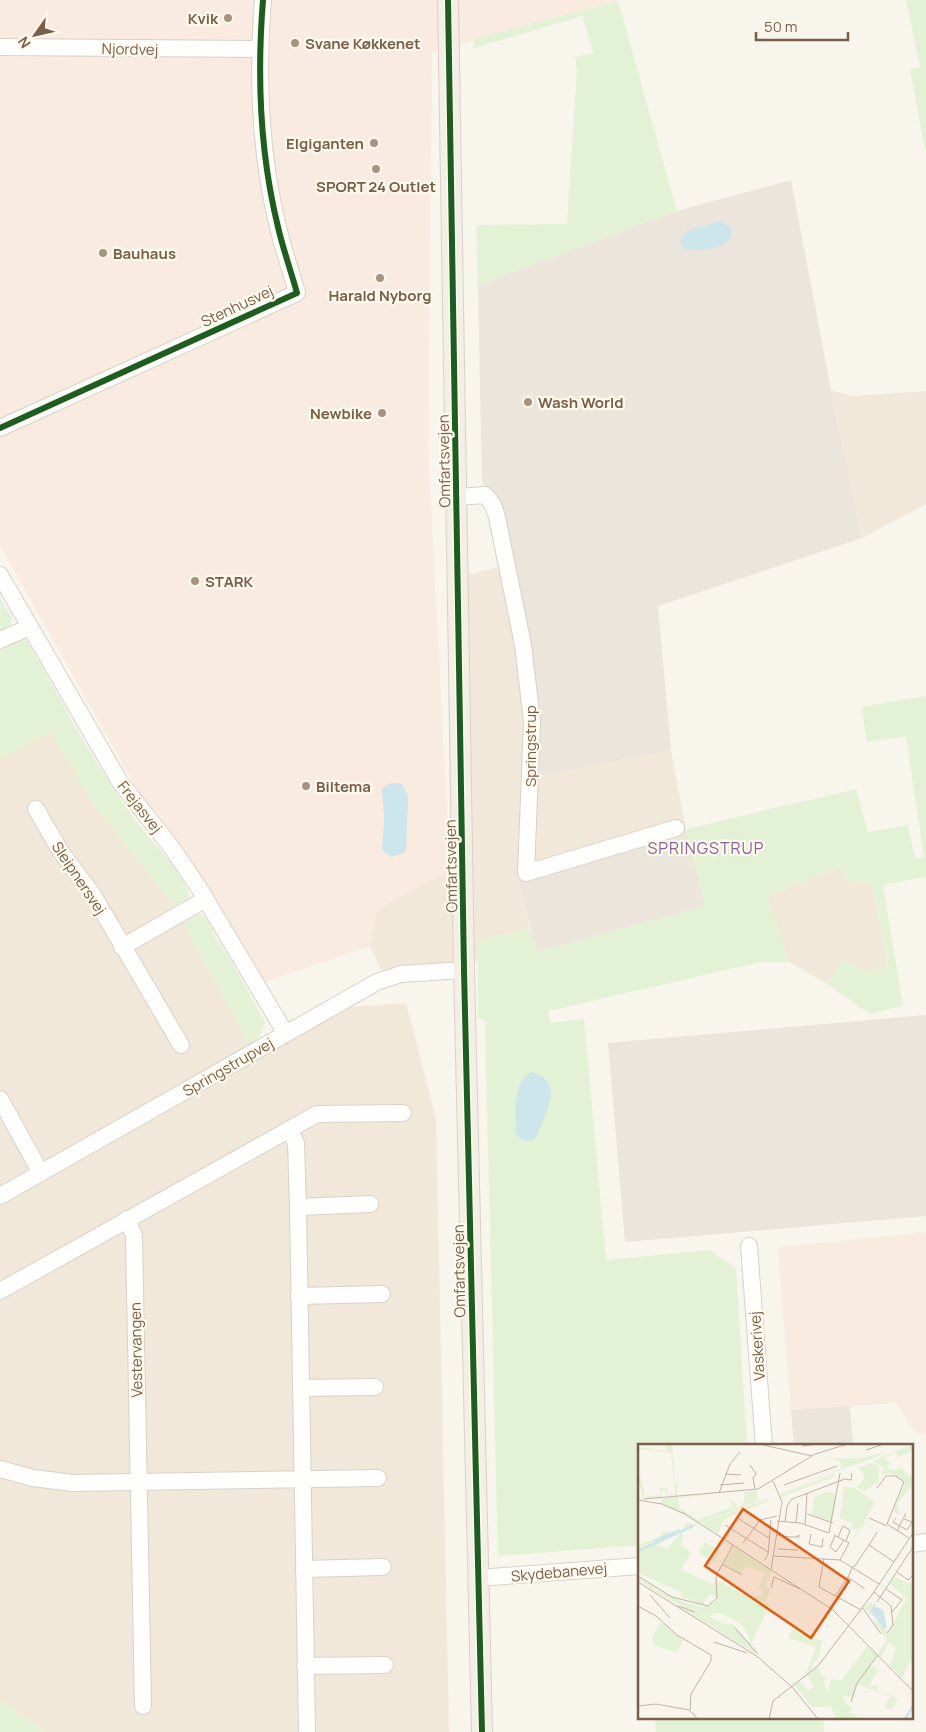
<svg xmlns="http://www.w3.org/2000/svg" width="926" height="1732" font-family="Manrope,sans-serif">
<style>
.residential{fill:#f2e8d9}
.commercial{fill:#f9ebdf}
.industrial{fill:#ebe5dc}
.green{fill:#e3f1d5}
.water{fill:#cce6eb}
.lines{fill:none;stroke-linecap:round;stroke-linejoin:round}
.minor-casing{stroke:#d7d2ca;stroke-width:18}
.major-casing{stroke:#dad1c9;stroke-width:22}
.minor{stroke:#fefefc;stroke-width:16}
.major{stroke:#f3efe5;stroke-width:20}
.cycleway-casing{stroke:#fffaee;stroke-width:9}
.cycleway{stroke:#1b5e20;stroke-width:6}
.poi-dot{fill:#a69381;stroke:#fffaee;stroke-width:2}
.labels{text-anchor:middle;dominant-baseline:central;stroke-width:4.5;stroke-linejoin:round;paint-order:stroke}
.poi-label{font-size:15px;font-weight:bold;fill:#7a5e48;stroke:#fffaee;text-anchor:start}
.street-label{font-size:15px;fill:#7a5e48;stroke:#fffaee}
.neighbourhood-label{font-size:16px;letter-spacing:1px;fill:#896097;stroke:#fffaee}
.inset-river{fill:none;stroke:#cce6eb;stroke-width:2.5}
.inset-road{fill:none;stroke:#c2b4a5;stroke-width:1}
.view{fill:#e8590c;fill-opacity:0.15;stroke:#e8590c;stroke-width:2.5}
.inset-edge{fill:none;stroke:#7a5e48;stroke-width:2.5}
</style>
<rect width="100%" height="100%" fill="#f8f5ec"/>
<g class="residential">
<path d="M831,390L853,396L926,391V504L862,538Z"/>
<path d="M511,564L535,777L671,750L686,829L518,880L530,928L478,941V962L409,966L383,973L370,946L377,909L450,870L448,580Z"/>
<path d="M50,731L98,810L172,902L249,1043L344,995L351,1007L406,1003L436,1118L449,1732H45L0,1700V759Z"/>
<path d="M842,866L845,881L872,883L888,967L868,972L843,961L827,984L789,962L767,896Z"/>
</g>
<g class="commercial">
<path d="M0,0H619L432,52L428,449L450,870L377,909L370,946L265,982L144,802L0,545Z"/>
<path d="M926,1232V1433L916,1434L896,1403L791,1410L778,1247Z"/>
</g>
<g class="industrial">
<path d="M791,180L831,390L862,538L658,606L671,750L535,777L511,564L482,481L478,285L677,211Z"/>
<path d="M686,829L705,906L537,952L518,880Z"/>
<path d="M926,1015V1216L625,1242L608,1043Z"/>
<path d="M850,1406L853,1446H794L791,1410Z"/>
</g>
<g class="green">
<path d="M906,0H926V156L910,69L920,67Z"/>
<path d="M618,1L677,211L478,285L476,225L567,224L577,70L575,57L594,53L582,16L474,48L473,39Z"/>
<path d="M0,598L12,618L10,629L0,634Z"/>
<path d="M20,640L27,641C64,705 97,772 143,830C155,845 189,880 189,898L175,906L98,810L50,732L0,759V650Z"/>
<path d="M926,696V883L925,877L883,885L903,1006L870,1014L827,984L843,961L868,972L888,967L872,883L845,881L841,866L767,896L789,962H761L548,1011L551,1023L584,1019L606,1260L709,1250L736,1268L747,1446H640V1545L498,1556L485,1022L478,1017V941L530,928L537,952L705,906L686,829L856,789L868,832L908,825L915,859L924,857L906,736L867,742L862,707Z"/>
<path d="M199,914L204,916L213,930L212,933L228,956L265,1022L259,1038L249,1043L183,923Z"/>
<path d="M0,1700L45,1732H0Z"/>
<path d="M655,1718H823L824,1732H656Z"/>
</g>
<g class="water">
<path d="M720,221L731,227C738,250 698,253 683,248L680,242L687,231Z"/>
<path d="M396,783L402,784L408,796L406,852L391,857L382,850L384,819L382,789L388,784Z"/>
<path d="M531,1072C567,1081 545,1114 536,1138C527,1143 523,1142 516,1134C517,1114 511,1083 531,1072Z"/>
</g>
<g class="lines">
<defs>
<g id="minor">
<path d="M0,47L259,49"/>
<path d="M0,428L297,293C291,271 283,249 278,227C260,154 257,75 263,0"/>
<path d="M457,497L485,495L493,505L497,517L523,645L532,721L526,873L676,828"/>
<path d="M0,575L120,782L172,848L199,888L286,1034"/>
<path d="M0,640L30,627"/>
<path d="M36,809L61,852L93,895L181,1045"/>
<path d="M122,947L206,899"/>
<path d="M0,1099L41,1173"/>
<path d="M289,1130L296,1143L298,1207L307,1732"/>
<path d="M0,1196L377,982L401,974L464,970"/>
<path d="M298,1207L370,1204"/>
<path d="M127,1219L134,1236L143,1706"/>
<path d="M749,1246L764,1446"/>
<path d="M0,1291L317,1114L403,1113"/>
<path d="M299,1296L382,1294"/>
<path d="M301,1388L375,1387"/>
<path d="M0,1469L33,1478L73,1483L378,1478"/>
<path d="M912,1544L926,1542"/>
<path d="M304,1569L383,1567"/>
<path d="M478,1578L640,1566"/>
<path d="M305,1666L385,1665"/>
</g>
<path id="major" d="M448,0L464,970L482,1732"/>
</defs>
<use href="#minor" class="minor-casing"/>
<use href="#major" class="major-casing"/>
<use href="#minor" class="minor"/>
<use href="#major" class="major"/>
<defs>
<g id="cycleway">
<path d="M448,0L464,970L482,1732"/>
<path d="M0,428L297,293C291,271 283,249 278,227C260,154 257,75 263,0"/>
</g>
</defs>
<use href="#cycleway" class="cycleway-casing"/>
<use href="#cycleway" class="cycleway"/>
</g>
<g class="poi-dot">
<circle cx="228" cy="18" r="5"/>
<circle cx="295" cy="43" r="5"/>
<circle cx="374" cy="143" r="5"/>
<circle cx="376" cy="169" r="5"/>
<circle cx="103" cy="253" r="5"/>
<circle cx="380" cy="278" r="5"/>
<circle cx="528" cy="402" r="5"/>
<circle cx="382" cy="413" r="5"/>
<circle cx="195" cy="581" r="5"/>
<circle cx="306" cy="786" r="5"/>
</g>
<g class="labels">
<g class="poi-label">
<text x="218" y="18" text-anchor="end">Kvik</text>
<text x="305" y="43">Svane Køkkenet</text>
<text x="364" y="143" text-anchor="end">Elgiganten</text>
<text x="376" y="186" text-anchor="middle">SPORT 24 Outlet</text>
<text x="113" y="253">Bauhaus</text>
<text x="380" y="295" text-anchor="middle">Harald Nyborg</text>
<text x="538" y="402">Wash World</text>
<text x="372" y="413" text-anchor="end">Newbike</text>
<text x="205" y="581">STARK</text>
<text x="316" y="786">Biltema</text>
</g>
<g class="street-label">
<text transform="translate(130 49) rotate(1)">Njordvej</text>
<text transform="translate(237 306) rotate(-25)">Stenhusvej</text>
<text transform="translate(444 461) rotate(-91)">Omfartsvejen</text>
<text transform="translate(530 746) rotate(-90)">Springstrup</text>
<text transform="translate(140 807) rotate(52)">Frejasvej</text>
<text transform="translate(451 866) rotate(-91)">Omfartsvejen</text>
<text transform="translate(79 878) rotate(56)">Sleipnersvej</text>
<text transform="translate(228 1067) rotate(-30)">Springstrupvej</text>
<text transform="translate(459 1271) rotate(-91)">Omfartsvejen</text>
<text transform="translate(757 1346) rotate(-94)">Vaskerivej</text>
<text transform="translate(136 1350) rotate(-91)">Vestervangen</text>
<text transform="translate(559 1572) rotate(-5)">Skydebanevej</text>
</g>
<g class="neighbourhood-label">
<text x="706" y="848">SPRINGSTRUP</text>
</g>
</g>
<g transform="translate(638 1444)">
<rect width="275" height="275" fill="#f8f5ec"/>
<path d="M28,0H34L37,40H45L39,41V51L29,52L27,46L23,47V53L0,55L5,53L0,34H3L7,53L22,51V44H29L30,51L37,50L33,9L3,5L0,7V3L28,7ZM275,0V7L260,13L258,8L246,14L252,18L249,23L255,27L263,24L275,35V40L260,59L261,71L255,67L267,39L253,29L243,31L245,25L249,26L235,17ZM248,8L233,15L164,40L203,25V19L200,16L184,15L224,14ZM234,19L241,23V37L227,47L219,44L227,32L220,24ZM196,30V33L143,53L142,50ZM206,43L217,44L237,58L226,78L239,86L226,80L204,111L221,85H213L215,80L202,74ZM118,46L120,56L129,54L62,79L22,58L27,54L90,49L40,54L41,63L59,76L94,63L92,56L97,58L98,64L105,61L107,47ZM188,48L199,50L194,78L174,71L176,53ZM130,55L131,57L86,75L80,90L64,79ZM48,79L60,80L0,105V101L22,93L26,87L34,89L45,85ZM43,89L46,91L43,102L53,108L43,126L75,140L78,136L119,157L113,148L117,147L116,151L124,152L125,147L120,145L127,129L109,122L103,130L86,119L96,103L134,127L127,142L132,145L128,157L121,158L132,160L113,200L108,186L99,177L82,169H63L46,164L0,136V133L22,147L48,159L66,163L76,159L79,153L71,150L65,161L43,152V148L0,129V108L16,99L29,105ZM67,98L83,108L76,118L60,109ZM256,133L275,141V220L272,218L264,234L252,221L258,204L251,198L243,213L240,209L249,196L236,178L239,176L226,164L231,159L239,160L232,166L250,188L249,191L269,154L252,140ZM45,165L65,170L72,169L76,171L70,172L86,180H95L123,213ZM22,178L45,196L39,209L16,201L14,195ZM145,180L184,197L180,216L175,218L173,227L167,232L178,203L150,194L155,185ZM229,202L239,211L232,221L241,226L230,243L240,241V247L253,251L260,256L253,266L246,263L253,252L218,240L216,253L205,252L208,261L214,262L211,269L218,271L219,274L198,275L193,263H174L157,241L162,237L170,247L176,242L169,231L180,223L184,232L191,234L185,236L190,249L193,235L204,236Z" fill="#e3f1d5"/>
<path d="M236,162L245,166L249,183L246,185L232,166Z" fill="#cce6eb"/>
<path class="inset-river" d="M16,97L42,86M0,107L55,82M267,275L275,262"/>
<path class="inset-road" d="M121,0L174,12M164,2L180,0M228,6L246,0M112,21L118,30L115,34L117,45M87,30L103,31M82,41L106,39M146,41L199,22M239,44L248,32H258L266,38L249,80L271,94M81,49L92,20L102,8M6,55L120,45L177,10L210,0M0,56L24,60L47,70L195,166L275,247M169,70L195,79M231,74L249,82M258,74L255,78L269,86L274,78L266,75M101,75L131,94M139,77L162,79L191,89L202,29M147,78L149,62L154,55L207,35L213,36L214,29M158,79L160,59M87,81L130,108M167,81L169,50M259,87L268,69M173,90L171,100L184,103L185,94M138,91L152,93H161V91L158,93M196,91L211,99L202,116M197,92L192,103L198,108L206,96M200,93L205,82L212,86L208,97M105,99L122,76L139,72M231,101L239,88M140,105L160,106M136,112L202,116L241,140M186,114L181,143L223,166M127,116L130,110L133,76M84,120L104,131M215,122L210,133L227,145M216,123L231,101L256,118M133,125L144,58L135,37M259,128L270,136L275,131M0,132L34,153L70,162L79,154L78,132L95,101M0,138L120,213L155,244L180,275M133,144L136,133L162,145M248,145L264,156L254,168M236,148L253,162L255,181L249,189M12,151L32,174M198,151L210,133M239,158L275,103M0,162L18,172L39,191L73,211V217L53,250L52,266M40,162L57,168M224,163L243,190M97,184L119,209M76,198L109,209M213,258L219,239L240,211M0,262L18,260L51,266L60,275M131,275L135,257L180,222L236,148L275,89"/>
<path class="view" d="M105,65L211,137L173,194L67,122Z"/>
<rect width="275" height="275" class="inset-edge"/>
</g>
<g transform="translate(35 35) rotate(236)" stroke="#fffaee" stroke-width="4" paint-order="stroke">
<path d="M0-4L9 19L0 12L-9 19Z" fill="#7a5e48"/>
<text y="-8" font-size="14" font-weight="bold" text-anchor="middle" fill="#7a5e48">N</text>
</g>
<path d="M756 32v8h92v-8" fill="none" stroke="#7a5e48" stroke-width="2.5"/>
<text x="764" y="32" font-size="15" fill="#7a5e48" stroke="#fffaee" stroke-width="4" paint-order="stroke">50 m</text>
</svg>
